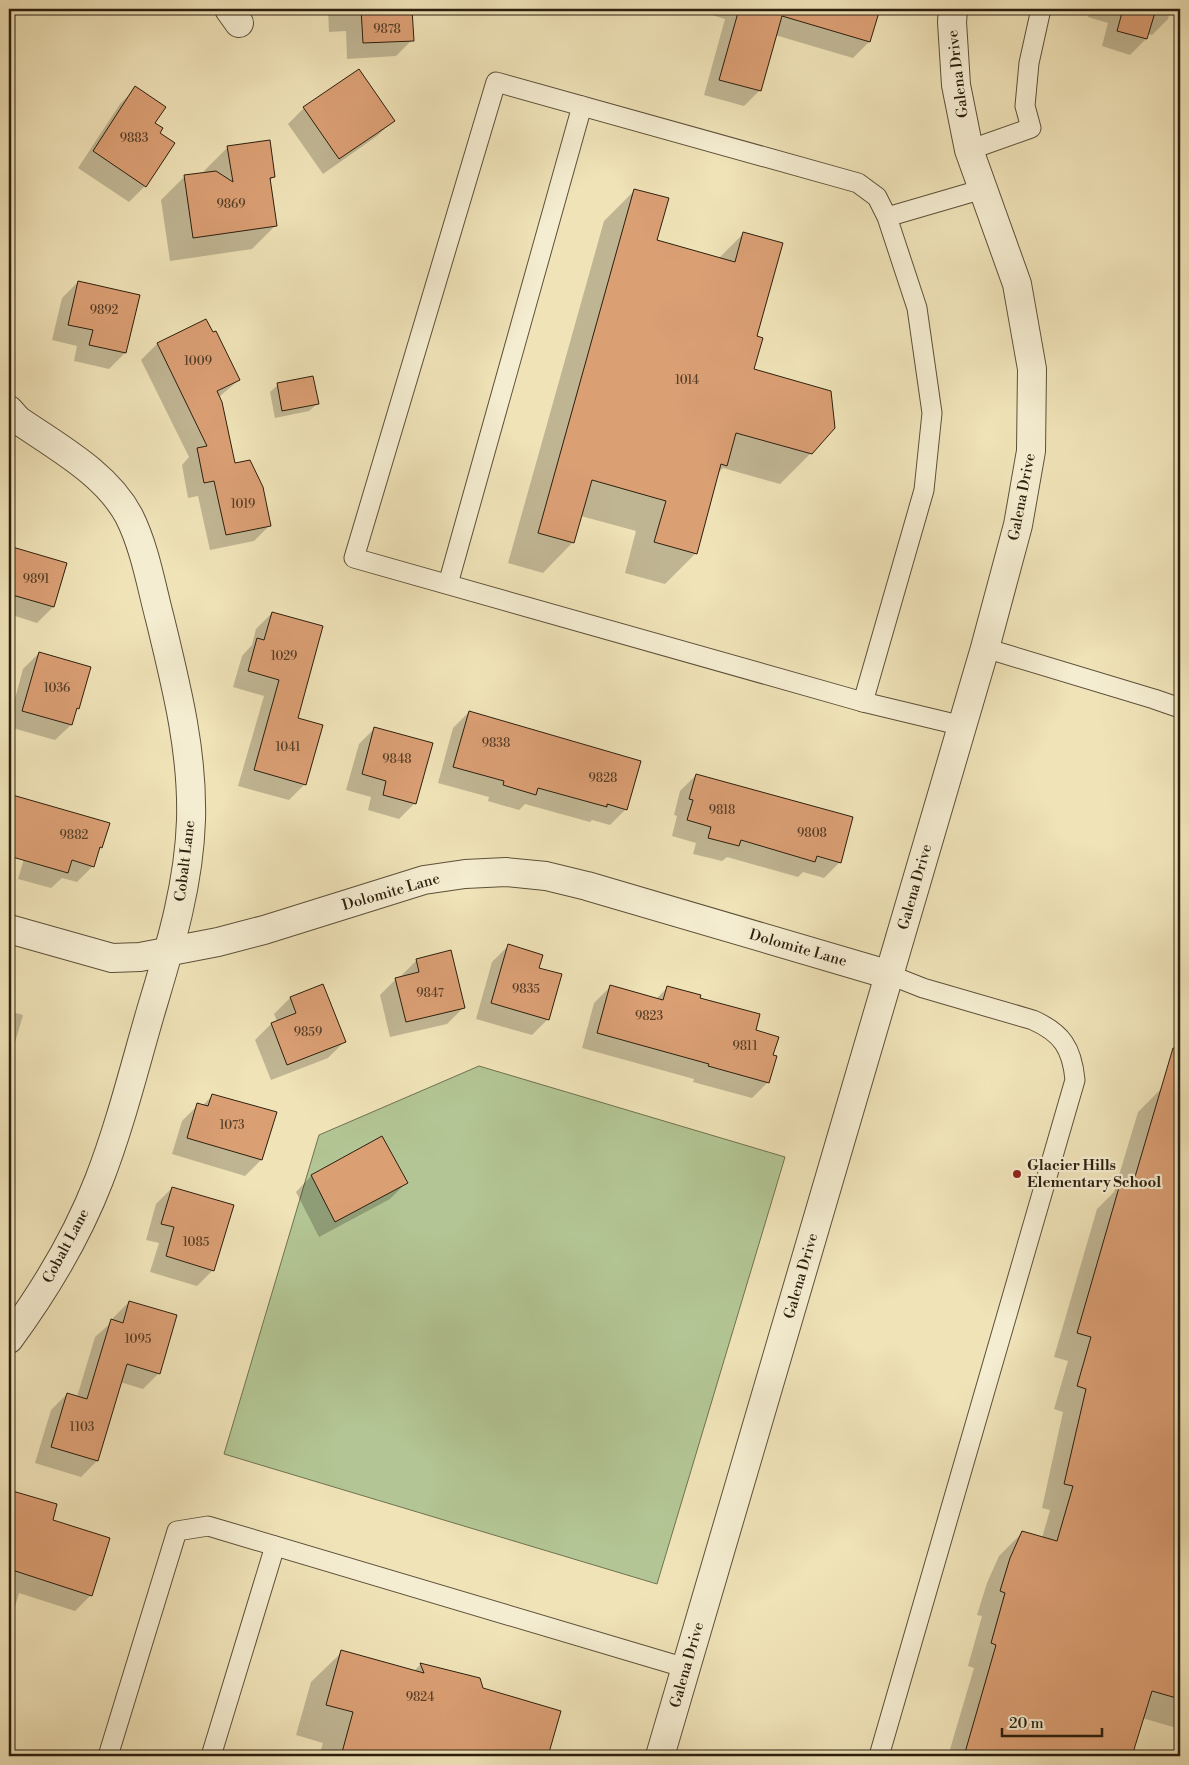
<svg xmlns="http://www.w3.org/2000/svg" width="1189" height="1765" font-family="'Libre Bodoni',serif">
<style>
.green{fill:#b3c594;stroke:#6f7251}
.shadow{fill:#0003}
.building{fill:#db9f74;stroke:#2b1f0e}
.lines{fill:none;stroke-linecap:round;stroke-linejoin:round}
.lane-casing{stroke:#5c5038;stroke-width:21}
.street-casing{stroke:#5c5038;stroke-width:30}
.lane{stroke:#f5edd1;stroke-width:19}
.street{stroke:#f5edd1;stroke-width:28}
.poi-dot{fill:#8f2418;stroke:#f5edd1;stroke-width:2}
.labels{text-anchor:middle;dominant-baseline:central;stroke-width:4.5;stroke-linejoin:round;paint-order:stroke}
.number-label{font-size:12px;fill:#573f28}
.street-label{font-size:15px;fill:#2b1f0e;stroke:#f5edd1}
.poi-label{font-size:15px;font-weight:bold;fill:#2b1f0e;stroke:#f5edd1;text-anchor:start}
</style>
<rect width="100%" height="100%" fill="#f0e3b8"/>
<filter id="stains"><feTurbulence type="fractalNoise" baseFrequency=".004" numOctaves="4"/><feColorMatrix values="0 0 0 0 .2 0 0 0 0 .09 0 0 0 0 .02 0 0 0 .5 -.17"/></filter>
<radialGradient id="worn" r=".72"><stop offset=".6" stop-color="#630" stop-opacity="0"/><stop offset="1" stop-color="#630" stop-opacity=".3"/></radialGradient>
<path class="green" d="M479,1066L785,1157L657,1584L224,1454L319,1135Z"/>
<g class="shadow">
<path d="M328,9H411L412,40L396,56L347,59L346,31L329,32Z"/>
<path d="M693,9H879L869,42L853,58L775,35L760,90L744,106L704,95L725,19Z"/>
<path d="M1091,9H1171L1168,19L1152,35L1148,34L1146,39L1130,55L1102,46L1108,23L1088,17Z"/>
<path d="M358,70L393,121L377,136L323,174L288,124L304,108Z"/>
<path d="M136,88L158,133L145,186L129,202L78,168L120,104Z"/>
<path d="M228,147L274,176L270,181L276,225L252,249L170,261L161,200L185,176L205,173L204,171Z"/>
<path d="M635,190L656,241L718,259L744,233L755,337L753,370L811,453L780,484L723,468L717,474L696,553L665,584L625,573L636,531L581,516L573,542L543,573L508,563L604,221Z"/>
<path d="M78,282L125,353L109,369L74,361L77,346L52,340L62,298Z"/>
<path d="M206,320L239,380L219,397L234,465L270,525L254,541L210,550L198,496L188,498L182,465L189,457L141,360L157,344Z"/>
<path d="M278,385L317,404L309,411L275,418L270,392Z"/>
<path d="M10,548L66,564L53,607L37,623L9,614V549Z"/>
<path d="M272,613L296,719L305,784L289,800L238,786L264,696L233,687L242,656L252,645L256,629Z"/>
<path d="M39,653L78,708L74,712L71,725L55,740L9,727V721L23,669Z"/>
<path d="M469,712L626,809L610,825L592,820L590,822L525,804L519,810L488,801L489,797L438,783L453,728Z"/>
<path d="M375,728L415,803L399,819L368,810L371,797L346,790L359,744Z"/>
<path d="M696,775L840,862L824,878L803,872L798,877L727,857L722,861L693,854L696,843L672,836L677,816L674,815L680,791Z"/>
<path d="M9,795L108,824L101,847L97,851L93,866L77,882L62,878L51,888L18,879L26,852L9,847Z"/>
<path d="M508,946L548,1019L532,1035L476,1019L492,962Z"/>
<path d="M417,960L463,1008L447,1024L390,1037L380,995L396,979L401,978V976Z"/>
<path d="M323,986L344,1042L328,1058L271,1080L255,1040L271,1024L277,1021L274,1014L290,998Z"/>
<path d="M610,987L656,999L668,987L699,999L755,1031L772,1056L768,1082L752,1098L693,1082L694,1079L582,1048L594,1003Z"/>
<path d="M9,1011L23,1015L9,1063Z"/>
<path d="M1162,1088L1180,1093V1729L1142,1718L1131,1756H948L974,1668L968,1666L982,1616L977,1615L987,1583L999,1556L1022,1533L1042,1538L1050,1510L1042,1508L1063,1412L1054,1409L1068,1361L1054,1357L1097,1209L1114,1192L1138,1112Z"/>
<path d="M213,1095L261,1160L245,1176L172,1154L182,1121L198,1105L202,1106Z"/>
<path d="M311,1176L406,1183L390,1199L319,1237L296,1192Z"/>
<path d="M172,1188L213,1270L197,1286L150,1272L159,1243L146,1240L156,1204Z"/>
<path d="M129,1302L159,1373L143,1389L120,1382L97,1461L81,1477L35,1463L51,1410L67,1394L77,1397L95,1337L113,1321V1318Z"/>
<path d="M9,1491L56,1505L51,1521L91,1595L75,1611L19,1593L9,1627Z"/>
<path d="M342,1652L413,1672L421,1664L482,1689L560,1712L547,1756H319L323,1743L296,1735L311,1682Z"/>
</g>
<g class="building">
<path d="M361,9H412L414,41L363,43Z"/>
<path d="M739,9H880L870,42L782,16L761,91L719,80Z"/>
<path d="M1123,9H1156L1147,39L1117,31Z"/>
<path d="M359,69L395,121L339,159L303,107Z"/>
<path d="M135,86L166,107L155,123L163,128L160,133L175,143L146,187L93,151Z"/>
<path d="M270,140L275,177L270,178L277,226L193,238L184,175L216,171L233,182L227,146Z"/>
<path d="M634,189L669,198L657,240L735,262L743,232L783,243L757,336L763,338L754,369L831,391L835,428L812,454L736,433L727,466L721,464L697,554L654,542L666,501L592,480L574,543L538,533Z"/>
<path d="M78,281L140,295L126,353L89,345L93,330L68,325Z"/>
<path d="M206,319L213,332L216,331L240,380L217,391L222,402L235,463L250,460L263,487L271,526L226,535L214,481L204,483L197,448L207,446L157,343Z"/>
<path d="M313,376L319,404L282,411L277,383Z"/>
<path d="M9,546L67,563L54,607L9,594Z"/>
<path d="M272,612L323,626L298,718L323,725L306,785L254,770L279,680L248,671L257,638L264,640Z"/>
<path d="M39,652L91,667L79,709L77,708L72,725L22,711Z"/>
<path d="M469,711L641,761L627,810L607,804V807L538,788L536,795L503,785L504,781L453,767Z"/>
<path d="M374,727L433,743L416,804L383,795L386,781L362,774Z"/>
<path d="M696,774L853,817L841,863L817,856L815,862L741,840L739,846L708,838L711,827L687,820L693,800L689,799Z"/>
<path d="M9,794L110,823L102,848L100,847L94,867L72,860L68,873L9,856Z"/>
<path d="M508,944L543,955L539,968L562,974L549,1020L491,1003Z"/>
<path d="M451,950L465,1008L406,1022L395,978L419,972L416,959Z"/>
<path d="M323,984L346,1042L287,1065L271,1023L296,1013L290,997Z"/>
<path d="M610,985L663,1000L667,986L701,995L700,998L760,1014L756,1030L779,1037L773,1055L777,1056L769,1083L708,1066L709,1064L597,1033Z"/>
<path d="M1173,1048L1180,1049V1699L1152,1691L1132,1756H964L996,1645L991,1643L1005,1593L1000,1591L1010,1558L1022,1531L1057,1541L1073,1486L1064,1484L1086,1389L1077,1386L1091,1337L1077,1333L1120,1184L1132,1187Z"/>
<path d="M212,1094L277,1112L262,1160L187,1138L197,1103L208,1106Z"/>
<path d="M382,1136L408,1183L335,1222L311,1175Z"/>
<path d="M172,1187L234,1205L214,1271L166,1256L174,1227L161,1224Z"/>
<path d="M129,1301L177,1315L160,1374L127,1364L98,1461L51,1447L67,1393L87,1399L111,1319L123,1323Z"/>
<path d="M9,1490L57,1504L53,1520L110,1538L92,1596L9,1569Z"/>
<path d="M341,1650L424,1673L420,1663L480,1678L483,1688L561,1711L548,1756H341L353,1712L326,1705Z"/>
</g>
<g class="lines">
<defs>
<g id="lane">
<path d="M969,150L1031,128L1025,106L1029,63L1041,9"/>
<path d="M887,217L917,308L932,413L924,490L863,702L354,558L496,82L858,183L877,197L887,217L983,189"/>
<path d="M448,584L582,106"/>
<path d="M985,648L1154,699L1180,708"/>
<path d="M863,702L963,726"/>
<path d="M108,1756L177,1531L208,1526L686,1668"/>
<path d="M211,1756L275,1546"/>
<path d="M879,1756L1075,1080C1072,1048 1062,1033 1033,1020L923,988L890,975"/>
</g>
<g id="street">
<path d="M229,9L239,23"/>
<path d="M9,410L18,420C57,447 106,473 129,516C145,548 151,585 160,619C176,685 193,751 191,820C189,887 169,950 150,1014C134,1069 120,1126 99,1180C77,1237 45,1290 9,1339"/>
<path d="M9,929L112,958L140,957L218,942L264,930L424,880L465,874L506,872L546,876L587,886L890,975"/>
<path d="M660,1756L985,648L1018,525L1031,451L1032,369L1017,284L969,150L956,85L952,22L953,9"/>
</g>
</defs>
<use href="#lane" class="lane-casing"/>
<use href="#street" class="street-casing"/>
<use href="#lane" class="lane"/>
<use href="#street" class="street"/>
</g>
<circle class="poi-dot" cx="1017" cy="1174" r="5"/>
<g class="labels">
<g class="number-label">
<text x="387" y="29">9878</text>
<text x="134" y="138">9883</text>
<text x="231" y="204">9869</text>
<text x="104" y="310">9892</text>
<text x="198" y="361">1009</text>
<text x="687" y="380">1014</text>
<text x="243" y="504">1019</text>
<text x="36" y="579">9891</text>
<text x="284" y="656">1029</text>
<text x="57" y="688">1036</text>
<text x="496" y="743">9838</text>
<text x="288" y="747">1041</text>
<text x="397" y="759">9848</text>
<text x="603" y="778">9828</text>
<text x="722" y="810">9818</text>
<text x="812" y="833">9808</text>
<text x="74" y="835">9882</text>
<text x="526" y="989">9835</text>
<text x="430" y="993">9847</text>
<text x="649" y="1016">9823</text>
<text x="308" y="1032">9859</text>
<text x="745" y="1046">9811</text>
<text x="232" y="1125">1073</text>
<text x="196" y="1242">1085</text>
<text x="138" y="1339">1095</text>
<text x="82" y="1427">1103</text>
<text x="420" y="1697">9824</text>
</g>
<g class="street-label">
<text transform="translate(958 74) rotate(-97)">Galena Drive</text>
<text transform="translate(1022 497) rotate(-79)">Galena Drive</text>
<text transform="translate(185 861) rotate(-83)">Cobalt Lane</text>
<text transform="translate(915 887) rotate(-74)">Galena Drive</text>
<text transform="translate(391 892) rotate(-16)">Dolomite Lane</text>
<text transform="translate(798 948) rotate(16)">Dolomite Lane</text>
<text transform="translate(66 1246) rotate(-62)">Cobalt Lane</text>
<text transform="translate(801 1276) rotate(-74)">Galena Drive</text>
<text transform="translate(687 1665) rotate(-74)">Galena Drive</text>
</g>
<g class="poi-label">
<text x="1027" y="1165">Glacier Hills<tspan x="1027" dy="17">Elementary School</tspan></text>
</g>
</g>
<rect width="1189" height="1765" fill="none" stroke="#f0e3b8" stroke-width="30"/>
<rect x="10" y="10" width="1169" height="1745" fill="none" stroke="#2b1f0e" stroke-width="2.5"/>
<rect x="15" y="15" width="1159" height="1735" fill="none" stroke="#2b1f0e"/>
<path d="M1002 1728v8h100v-8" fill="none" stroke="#2b1f0e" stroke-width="2.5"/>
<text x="1009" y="1728" font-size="15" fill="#2b1f0e" stroke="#f5edd1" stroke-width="4" paint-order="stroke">20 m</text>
<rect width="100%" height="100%" filter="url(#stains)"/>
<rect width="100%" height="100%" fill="url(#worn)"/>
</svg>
